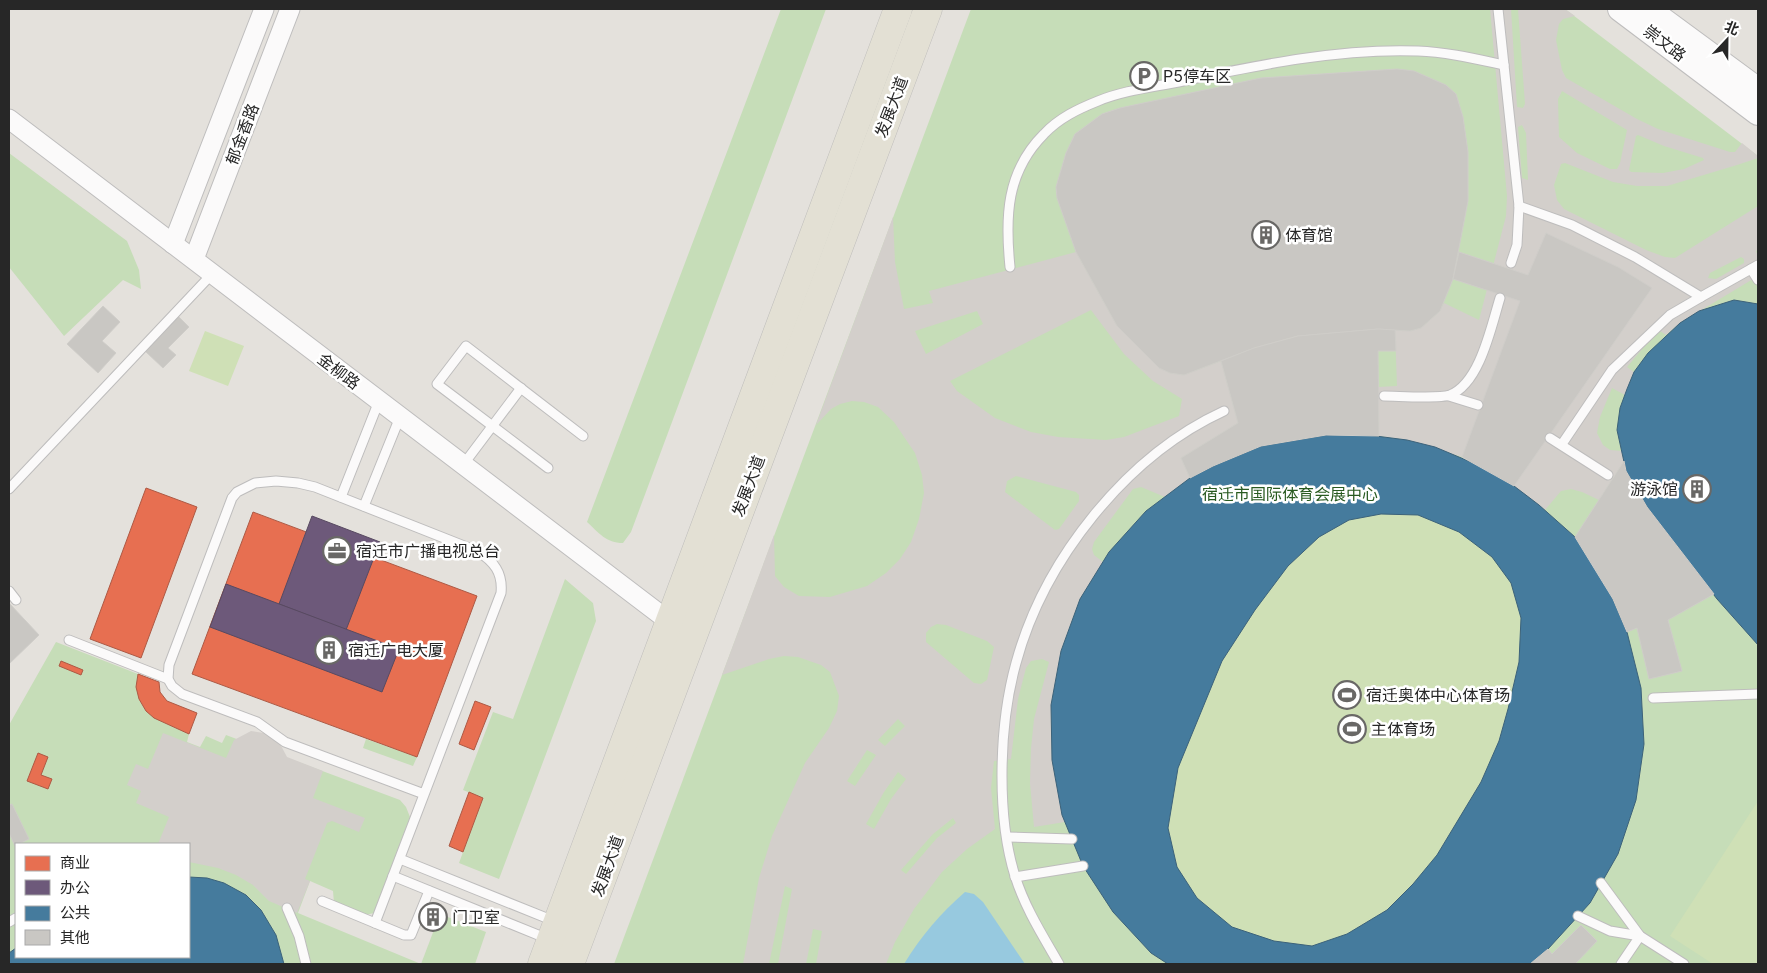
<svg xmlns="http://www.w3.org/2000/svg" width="1767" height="973" font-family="Inter,'Noto Sans SC',sans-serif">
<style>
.green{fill:#c6ddb8;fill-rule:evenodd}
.pitch{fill:#cfe0b6}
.plaza{fill:#d3cfcb;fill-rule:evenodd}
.water{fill:#97c9df}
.shops{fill:#e76f51;stroke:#ad5944}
.offices{fill:#6d597a;stroke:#584a61}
.public{fill:#457b9d;stroke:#3c627a;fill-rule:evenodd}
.building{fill:#c9c7c3;stroke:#cfcdc9}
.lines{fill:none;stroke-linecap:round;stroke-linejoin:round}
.service-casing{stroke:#bebdbd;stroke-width:11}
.minor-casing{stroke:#bebdbd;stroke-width:21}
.tertiary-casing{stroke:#bebdbd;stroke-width:26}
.primary-casing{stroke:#bebdbb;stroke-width:29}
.service{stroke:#fbfafa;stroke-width:9}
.minor{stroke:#fbfafa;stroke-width:19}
.tertiary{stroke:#fbfafa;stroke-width:24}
.primary{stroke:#e3e0d4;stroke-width:28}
.labels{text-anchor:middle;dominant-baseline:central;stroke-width:5;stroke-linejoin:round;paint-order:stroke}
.street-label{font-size:16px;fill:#272727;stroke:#fff}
.poi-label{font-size:16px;fill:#272727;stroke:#fff;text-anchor:start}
.park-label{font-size:16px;fill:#295a20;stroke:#fff}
</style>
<rect width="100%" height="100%" fill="#e4e1dc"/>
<g class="green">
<path d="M781,9H826L631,532L623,543C606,543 599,533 587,522Z"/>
<path d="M971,9H1565L1758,156V964H614Z"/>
<path d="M9,153L127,241L139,270L141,289L123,280L64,336L9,267Z"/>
<path d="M565,579L593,603L596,621L499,879L459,863L483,798L463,790L493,712L513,719Z"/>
<path d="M56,642L138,674C133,714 158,720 189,734L187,742L200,747L206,736L222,743L226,735L400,800L406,807L410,817L374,913L365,915L334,903L333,891L310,881L298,913L421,964H9V725ZM16,844H189V957H16Z"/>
<path d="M366,739L417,757L413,766L363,748Z"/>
<path d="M440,914L486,932L475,964H421Z"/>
</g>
<g class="pitch">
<path d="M205,331L244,346L228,386L189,371Z"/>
<path d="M1326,435C1379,436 1428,440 1477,464C1507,479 1540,501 1562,527C1572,538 1580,552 1589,564C1596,575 1605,586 1613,598C1624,617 1630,641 1635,662C1664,776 1620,890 1530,964H1168L1151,953L1113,912L1083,866L1062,815L1052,760L1051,705L1061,651L1080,599Z"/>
<path d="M1758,801V964H1713L1670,936Z"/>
</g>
<g class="plaza">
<path d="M1490,9H1511L1517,107L1523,108L1525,104L1518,9H1565L1575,16L1563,19L1559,24L1556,40L1562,70L1566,78L1637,119L1658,129L1730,152H1735L1742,143L1758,156V158L1737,165L1667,186H1637L1613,182L1565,163L1561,164L1554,185L1557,200L1564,209L1646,250L1665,257L1675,258L1758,206V248L1756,252L1758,254V276L1680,323L1666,335L1660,331L1643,348L1627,367L1634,372L1625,395L1612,388L1600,417L1597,433L1603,445L1610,450L1622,451L1624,461L1599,500L1582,492L1571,489L1561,491L1545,510L1514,486L1462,457L1407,440L1379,436L1378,387L1397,386L1395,330L1410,331L1421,328L1440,311L1444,303L1479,320L1506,216L1507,196ZM1562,91L1627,130L1620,163L1617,169H1610L1577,153L1559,137L1558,99ZM1522,125L1526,133L1528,180L1522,178L1518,127ZM1638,135L1664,146L1703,158L1704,160L1684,169L1663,173L1631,172L1629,170L1636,136ZM1741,257L1744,259V263L1716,279L1708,278L1710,273Z"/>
<path d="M893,217L895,262L904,309L933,303L929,291L1076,252L1117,326L1159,368L1170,373L1184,375L1221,361L1238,423L1181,458L1190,478L1165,497L1141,487L1133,489L1094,542L1092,549L1094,555L1103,562L1080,599L1061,651L1051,705L1052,760L1065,822L1034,827L1030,783L1031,748L1034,719L1049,662L1042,659L1031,661L1026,668L1018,699L1011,759L994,761L991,788L995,829L967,849L942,872L914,909L895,942L886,964H816L822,931L813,929L806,964H778L792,889L785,886L769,964H743L759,878L772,836L805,763L829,728L837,711L839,696L830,672L821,665L798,657L784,656L769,659L722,675L774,535L775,576L784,587L799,596L830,597L867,586L886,573L900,559L911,542L919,519L924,493L922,475L915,453L894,422L878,407L864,402L852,401L840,404L831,409L816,425ZM1091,310L1124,354L1153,381L1182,399L1179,416L1124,437L1106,440L1058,437L1031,432L995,418L957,391L950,381ZM977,311L983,324L926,354L915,331ZM1016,476L1076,492L1079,495V501L1059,529L1055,530L1005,492L1007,481ZM937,624L946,625L987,641L994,647L987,680L981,684L974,683L926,642V633L931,627ZM898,719L905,726L885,746L878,740ZM867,750L876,755L855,786L847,781ZM898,772L906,779L891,799L874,829L866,824L884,792ZM953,818L956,823L937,838L906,874L901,870L933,834Z"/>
<path d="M251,731L270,734L278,740L287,757L323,771L313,798L365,818L359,832L332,821L327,823L305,879L310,881L297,913L269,901L253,885L236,875L218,868L189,862V844H158L169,817L136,803L141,791L127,785L136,764L148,769L163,733L226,758L234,740Z"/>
</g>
<path class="water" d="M965,892L974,894L983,902L1025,964H904C921,936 940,914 965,892Z"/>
<g class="shops">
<path d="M146,488L197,507L141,658L90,639Z"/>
<path d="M253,512L477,596L417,757L192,674Z"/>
<path d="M61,661L83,670L81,675L59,666Z"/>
<path d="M138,674L159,682L160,692L167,701L197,713L189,734L154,718L146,711L139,699L136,687Z"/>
<path d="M475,701L491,707L474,750L459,744Z"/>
<path d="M38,753L48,757L41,775L52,779L48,789L27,781Z"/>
<path d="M469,792L483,798L463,852L449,846Z"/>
<path d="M431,907L441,911L435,927L425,922Z"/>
</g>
<g class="offices">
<path d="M312,516L380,542L346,630L279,604Z"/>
<path d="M226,584L399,649L382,692L210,627Z"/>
</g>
<g class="public">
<path d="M1734,300L1758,304V645L1717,599L1647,507L1626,471L1617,430L1620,408L1627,389L1634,372L1648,353L1680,323L1699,311Z"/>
<path d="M1360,434L1407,440L1435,447L1478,465L1514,486L1539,505L1575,537L1595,567L1613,599L1627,632L1641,688L1644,744L1636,800L1618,854L1590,903L1548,949L1530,964H1168L1151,953L1113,912L1083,866L1062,815L1052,760L1051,705L1061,651L1080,599L1109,552L1146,511L1190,478L1213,466L1261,446L1326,435ZM1381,514L1418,515L1459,532L1492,557L1511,583L1521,618L1519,662L1508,709L1499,741L1481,782L1437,855L1413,884L1387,910L1347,934L1312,946L1274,941L1232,927L1197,898L1177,867L1168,828L1178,768L1222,661L1255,610L1288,566L1319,537L1349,520Z"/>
<path d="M189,877L207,878L224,883L246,895L261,910L276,935L284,964H9V953L16,948V957H189Z"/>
</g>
<g class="building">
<path d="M1397,69L1414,71L1446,85L1456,94L1463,117L1468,152V201L1453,279L1440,311L1421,328L1410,331L1378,329L1298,336L1254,348L1184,375L1170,373L1159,368L1117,326L1076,252L1057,198L1056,187L1066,153L1075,134L1102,114L1120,108L1261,78Z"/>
<path d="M1546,233L1618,267L1652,288L1514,486L1462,457L1520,301L1453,279L1459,252L1528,275Z"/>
<path d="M103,306L120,322L102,341L116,353L98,373L67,344Z"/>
<path d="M178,316L189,327L168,348L176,355L163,368L145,351Z"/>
<path d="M1378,329L1395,330L1396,351H1378L1379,436L1326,435L1261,446L1213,466L1190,478L1181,458L1238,423L1221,361L1254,348L1298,336Z"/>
<path d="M1624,461L1626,471L1647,507L1714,594L1668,620L1682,671L1649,679L1637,628L1627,632L1613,599L1575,537Z"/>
<path d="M9,603L39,635L9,664Z"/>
<path d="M12,804L29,839L15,846L9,833V805Z"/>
<path d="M1581,925L1597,941L1575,964H1530L1548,949L1552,954Z"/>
</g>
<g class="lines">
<defs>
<g id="service">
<path d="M1498,9L1519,206L1572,225L1635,257L1701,297L1758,265"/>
<path d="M1511,263L1517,245L1519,206"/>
<path d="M1010,267C1005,217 1006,172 1044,134C1059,118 1078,109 1098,101C1125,90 1155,87 1183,81C1259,65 1340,48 1418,51C1447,52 1476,59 1504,65"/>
<path d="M1751,269L1758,280"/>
<path d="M1384,396C1398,396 1439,399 1450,395C1480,383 1491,327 1500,298"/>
<path d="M1449,396L1478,405"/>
<path d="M1550,438L1608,475"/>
<path d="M1562,444L1612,370L1670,315L1701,297"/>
<path d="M463,465L521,388"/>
<path d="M548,468L437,384L466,346L583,436"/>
<path d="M9,489L212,274"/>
<path d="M341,497L379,401"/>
<path d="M364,506L400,417"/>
<path d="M9,591L16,600"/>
<path d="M69,640L168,679"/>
<path d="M1653,698L1758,694"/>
<path d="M1007,837L1072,839"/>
<path d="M400,859L554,921"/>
<path d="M393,876L548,939"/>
<path d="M1015,877L1083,866"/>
<path d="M1601,883L1640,936L1684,964"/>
<path d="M322,901L375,923L501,593C503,573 494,561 477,551L315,487L298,483L276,481L255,483L237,492L232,498L169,665L168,679L172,686L182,694L257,722L285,742L424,794"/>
<path d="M287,908L299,936L306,964"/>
<path d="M1578,916L1610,931L1640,936"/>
<path d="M9,922L16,918"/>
<path d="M375,923L404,935H411L429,891"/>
<path d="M1059,964C1043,936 1025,908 1015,876C1005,844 1002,809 1002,776C1002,738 1006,699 1016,663C1044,560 1126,456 1224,411"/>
<path d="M1621,964L1640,936"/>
</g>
<g id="minor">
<path d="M9,119L670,622"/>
<path d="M173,244L264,9"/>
<path d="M194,259L290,9"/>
</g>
<g id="tertiary">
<path d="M1620,9L1758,113"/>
<path d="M1648,9L1758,90"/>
</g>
<g id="primary">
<path d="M542,964L898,9"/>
<path d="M570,964L928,9"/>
</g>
</defs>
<use href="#service" class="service-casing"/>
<use href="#minor" class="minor-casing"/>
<use href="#tertiary" class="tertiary-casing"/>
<use href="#primary" class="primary-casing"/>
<use href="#service" class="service"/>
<use href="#minor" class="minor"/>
<use href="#tertiary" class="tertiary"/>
<use href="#primary" class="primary"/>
</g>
<defs>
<symbol id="parking-ring" viewBox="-11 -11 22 22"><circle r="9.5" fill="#fff" stroke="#696866" stroke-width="1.5"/><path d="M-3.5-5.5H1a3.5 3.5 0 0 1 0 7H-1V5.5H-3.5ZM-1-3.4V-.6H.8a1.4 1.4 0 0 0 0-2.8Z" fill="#696866"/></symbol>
<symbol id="building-ring" viewBox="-11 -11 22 22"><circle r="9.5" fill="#fff" stroke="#696866" stroke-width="1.5"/><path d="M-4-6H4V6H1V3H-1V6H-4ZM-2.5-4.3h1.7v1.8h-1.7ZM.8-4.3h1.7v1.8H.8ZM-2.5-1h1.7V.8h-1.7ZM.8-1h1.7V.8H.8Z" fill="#696866"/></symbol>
<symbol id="office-ring" viewBox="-11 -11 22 22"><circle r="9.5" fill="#fff" stroke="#696866" stroke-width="1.5"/><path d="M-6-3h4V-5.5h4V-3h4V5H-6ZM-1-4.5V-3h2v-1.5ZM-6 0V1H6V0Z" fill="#696866"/></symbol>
<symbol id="stadium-ring" viewBox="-11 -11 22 22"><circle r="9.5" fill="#fff" stroke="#696866" stroke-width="1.5"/><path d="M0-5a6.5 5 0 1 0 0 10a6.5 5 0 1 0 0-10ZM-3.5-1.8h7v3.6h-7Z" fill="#696866"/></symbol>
</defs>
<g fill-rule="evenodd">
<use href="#parking-ring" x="1128" y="60" width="32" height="32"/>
<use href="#building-ring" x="1250" y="219" width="32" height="32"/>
<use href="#building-ring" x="1681" y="473" width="32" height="32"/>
<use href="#office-ring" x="321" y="535" width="32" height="32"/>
<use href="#building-ring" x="313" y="634" width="32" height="32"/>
<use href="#stadium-ring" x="1331" y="679" width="32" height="32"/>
<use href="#stadium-ring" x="1336" y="713" width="32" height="32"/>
<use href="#building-ring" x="417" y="901" width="32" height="32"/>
</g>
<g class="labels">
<g class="street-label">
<text transform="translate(1665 43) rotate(37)">崇文路</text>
<text transform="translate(891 107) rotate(-69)">发展大道</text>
<text transform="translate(242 134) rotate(-69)">郁金香路</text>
<text transform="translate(339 371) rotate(37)">金柳路</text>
<text transform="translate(748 486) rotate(-69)">发展大道</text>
<text transform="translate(607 866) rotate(-70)">发展大道</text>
</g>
<g class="poi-label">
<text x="1163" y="76">P5停车区</text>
<text x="1285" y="235">体育馆</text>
<text x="1678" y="489" text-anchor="end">游泳馆</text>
<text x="356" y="551">宿迁市广播电视总台</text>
<text x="348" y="650">宿迁广电大厦</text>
<text x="1366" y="695">宿迁奥体中心体育场</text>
<text x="1371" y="729">主体育场</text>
<text x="452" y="917">门卫室</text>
</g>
<g class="park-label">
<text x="1290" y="494">宿迁市国际体育会展中心</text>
</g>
</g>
<rect width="1767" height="973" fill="none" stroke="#272727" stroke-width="20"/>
<rect x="15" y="843" width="175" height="115" fill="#ffffff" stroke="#a9a9a9"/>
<rect x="25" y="856" width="25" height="15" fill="#e76f51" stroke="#a9a9a9"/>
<text x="60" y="868" font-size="15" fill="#272727">商业</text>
<rect x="25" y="880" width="25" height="15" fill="#6d597a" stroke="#a9a9a9"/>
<text x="60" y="893" font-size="15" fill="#272727">办公</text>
<rect x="25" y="906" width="25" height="15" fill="#457b9d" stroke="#a9a9a9"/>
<text x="60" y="918" font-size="15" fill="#272727">公共</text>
<rect x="25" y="930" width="25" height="15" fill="#c9c7c3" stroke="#a9a9a9"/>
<text x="60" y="943" font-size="15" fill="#272727">其他</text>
<g transform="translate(1727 40) rotate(22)" stroke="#ffffff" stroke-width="4" paint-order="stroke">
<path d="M0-4L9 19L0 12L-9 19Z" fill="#272727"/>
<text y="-8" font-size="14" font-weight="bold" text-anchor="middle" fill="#272727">北</text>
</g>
</svg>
